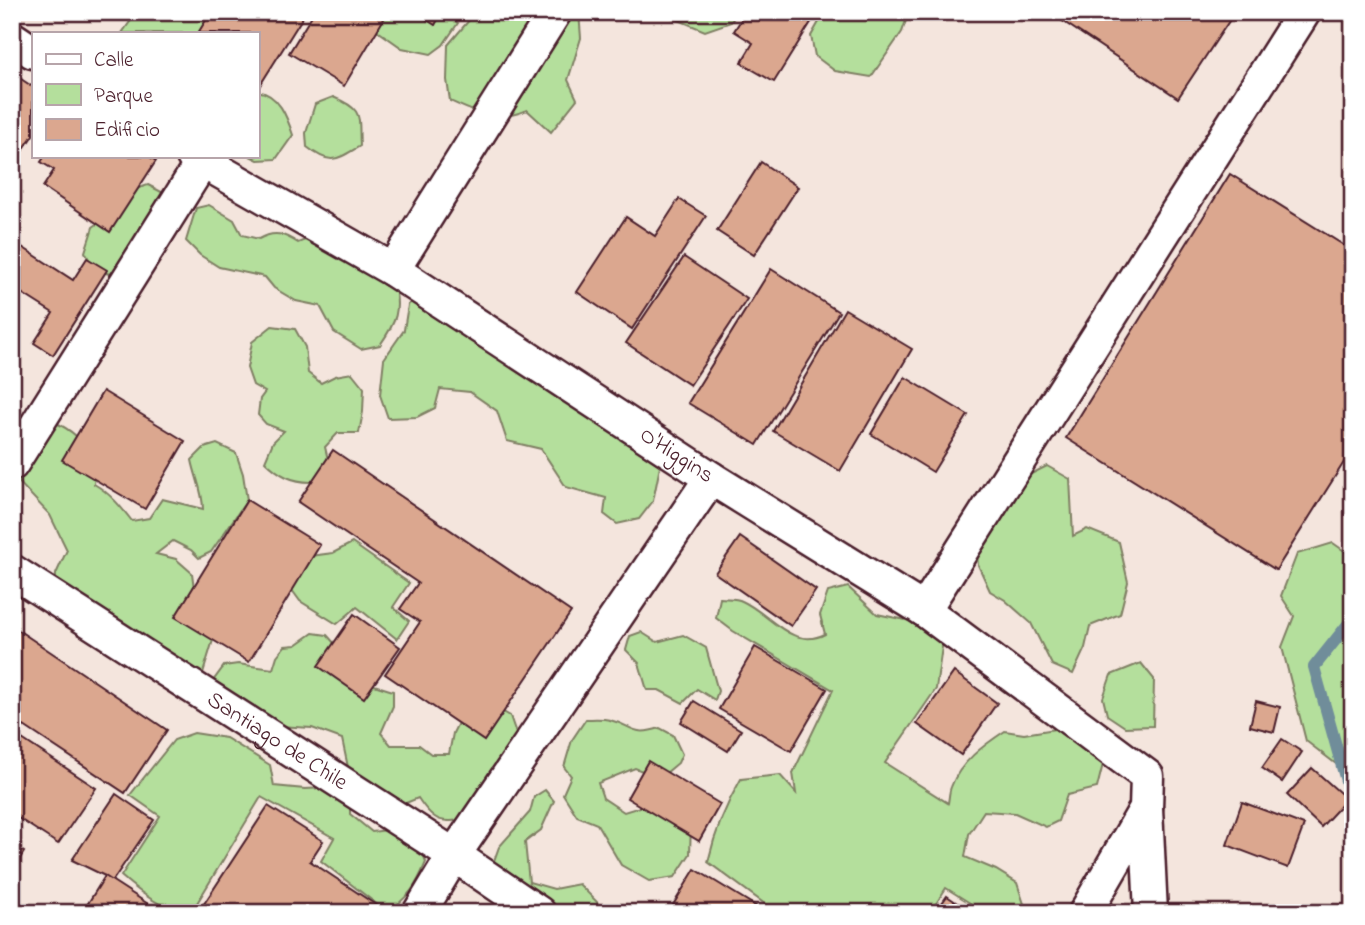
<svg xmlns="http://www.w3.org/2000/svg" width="1365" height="925" font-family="'Indie Flower',sans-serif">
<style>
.green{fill:#b4df9c;stroke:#7f7f64;stroke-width:2}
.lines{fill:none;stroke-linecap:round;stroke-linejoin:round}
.stream{stroke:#6f8d9a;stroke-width:12}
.building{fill:#dba78f;stroke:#4a1f2b;stroke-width:2}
.minor-casing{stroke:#4a1f2b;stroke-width:37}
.minor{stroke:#fff;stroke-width:32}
.labels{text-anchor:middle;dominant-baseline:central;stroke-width:6;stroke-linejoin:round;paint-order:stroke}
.street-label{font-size:23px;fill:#4a1f2b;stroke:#fff}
</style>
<rect width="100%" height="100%" fill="#f4e5dd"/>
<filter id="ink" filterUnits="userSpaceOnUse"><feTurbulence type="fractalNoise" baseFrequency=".0143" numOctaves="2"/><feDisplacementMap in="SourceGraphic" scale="14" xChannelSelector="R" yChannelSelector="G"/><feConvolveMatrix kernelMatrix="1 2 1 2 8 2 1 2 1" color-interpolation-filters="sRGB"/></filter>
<g filter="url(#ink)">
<g class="green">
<path d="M137,12H214L215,33H122Z"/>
<path d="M376,12H442L458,23L443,45L431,54L402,48L375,29Z"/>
<path d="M476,12H579L581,38L568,80L577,99L551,132L527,110C496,123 478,114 450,101L447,80L448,45Z"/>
<path d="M659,12H737L731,22L705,31Z"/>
<path d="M819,12H909L902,32L871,77L835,71L815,56L811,36L823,15Z"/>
<path d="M257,91C279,94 287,117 293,135L276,159L258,160L250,156H257Z"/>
<path d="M333,97C365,110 358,116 360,146C336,160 331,166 307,147L306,133L315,104Z"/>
<path d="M148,185L175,199L137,274C112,275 97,278 85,252L93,227L108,216L123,193Z"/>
<path d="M209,205L234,220L242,235L259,239C275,230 284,234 298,243L320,234L394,283C401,311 396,322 380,345L361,349L334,332L320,306L296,301L274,288L265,277L219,267L200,255L186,241L196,208Z"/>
<path d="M414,299L633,419L658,424L664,447L653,501L639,519L617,524L604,514L606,498L566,487L541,449L507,441L497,411L470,392L440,389L435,408L417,417L388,418L380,395L384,359L404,330L408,305Z"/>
<path d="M272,326L295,329L305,347L308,373L321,383L335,376L352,373L364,388L363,412L359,433H338L325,447L329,464L311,482C292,482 279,475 265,461L273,442L284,431L266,424L258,415L260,399L265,392L253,385L247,368L252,342Z"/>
<path d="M52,421C75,431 82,441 96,460L94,484C110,493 121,507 132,521L149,518L162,499L203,509C203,492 195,476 192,460L204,448L217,444L236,453L243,474L247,500L211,552L199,558L191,550L173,541L156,554L176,559L192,573L196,604L205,619L213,640L203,673L190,680L55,596L56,574L67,550L50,515L12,475Z"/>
<path d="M1047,466L1070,479L1073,536L1087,529L1119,542L1128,582L1120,614L1090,626L1085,648L1073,674L1052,665L1031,623L1005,600L990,591L978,565L974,521L992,502L1017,495L1031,474Z"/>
<path d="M352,543L409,583L393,607L409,621L397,639L357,607L337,624L300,601L289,586L303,557L333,553Z"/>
<path d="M1333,543L1353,557V777L1306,741L1282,647L1294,616L1281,596L1297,554Z"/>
<path d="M848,587L877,614L930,625L943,640L936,689L885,763L948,803C949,798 949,792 951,787C960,762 984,745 1005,731L1024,734L1061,728L1104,760L1097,788L1067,795L1058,821L1046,827L1015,813L984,811L969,834L965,857L996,870L1017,883L1027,913H986L946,888L930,913H777L708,862C715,832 725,806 741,779L780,775L796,793L793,773L833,690L733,631L716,618L720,598C727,599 736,598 742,601C769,613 792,651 825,634L820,615L828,592Z"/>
<path d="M641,632L657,642L683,635L706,648L718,691L715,700L697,689L683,703L659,690H647L639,663L626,650L630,636Z"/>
<path d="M313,633L327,635L344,654L355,679L393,691V706L381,733L391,745H419L431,754H449L453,733L462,715L498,709L510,716L519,742L472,817C443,824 435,824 418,798L406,803L379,801L349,772L342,739L312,728L278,726L217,694L213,681L224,666L238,664L273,669L277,656L285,646L296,645Z"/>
<path d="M1141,663L1154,679L1153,726L1125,727L1107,715L1103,698L1111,675Z"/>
<path d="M586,719C593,719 602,718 610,720C634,726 632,737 660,728L673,735L682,754L678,763L660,778L635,768L598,783L603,798L624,812L656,802L691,823L690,854L675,877L649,881L621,865L597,824L577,816L563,794L571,776L564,767L572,740Z"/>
<path d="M194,733L226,738L270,765L274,786L305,789L325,788L350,805V814L372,832L387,830L417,837L426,862C416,887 409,897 387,912L321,861L334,838L261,797L191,913C167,913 139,892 121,876L160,816L130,795L174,740Z"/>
<path d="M545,790L554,801L541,830L525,842L529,882L554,889L579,884L597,902L602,913H542L491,869L499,847L530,812L534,797Z"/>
</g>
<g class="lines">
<path class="stream" d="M1353,618L1314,667L1353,806"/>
</g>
<g class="building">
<path d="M211,12H306L257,90V33H198Z"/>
<path d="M314,12H388L344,86L289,53Z"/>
<path d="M415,12H442L435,25Z"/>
<path d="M746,12H803L813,19L774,82L741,63L753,43L734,31Z"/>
<path d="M1049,12H1235L1178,98Z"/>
<path d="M12,73L33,87V135L15,162L12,161Z"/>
<path d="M45,156H148L156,161L110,232L43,187L54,170L41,162Z"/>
<path d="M761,162L798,187L754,255L717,231Z"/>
<path d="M1230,174L1353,251V448L1276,570L1066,438Z"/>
<path d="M679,199L706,216L632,329L577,292L626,217L655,236Z"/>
<path d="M22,247L73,280L87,258L107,270L53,355L34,343L53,313L12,287V263Z"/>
<path d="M684,257L747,299L690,385L626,343Z"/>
<path d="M771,269L839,312L757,445L688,403Z"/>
<path d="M845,309L912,349L840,471L773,431Z"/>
<path d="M905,377L968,415L933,472L871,434Z"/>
<path d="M103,391L185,441L145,509L62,460Z"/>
<path d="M333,450L571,612L484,741L385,674L420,622L400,609L418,583L298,502Z"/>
<path d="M247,500L320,545L249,662L175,617Z"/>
<path d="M740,537L816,590L791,626L715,573Z"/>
<path d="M354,614L400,647L364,698L318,666Z"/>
<path d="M12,626L167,730L125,793L24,726L12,743Z"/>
<path d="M755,647L827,689L791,751L719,709Z"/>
<path d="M954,672L997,703L961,755L917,724Z"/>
<path d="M694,701L741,730L728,751L681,722Z"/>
<path d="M1256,701L1280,707L1274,732L1250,726Z"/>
<path d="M22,739L96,788L58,844L12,814V753Z"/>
<path d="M1282,739L1302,752L1282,782L1262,768Z"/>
<path d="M648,761L720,804L699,841L627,798Z"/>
<path d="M1312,768L1347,799L1321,827L1287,795Z"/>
<path d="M116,794L154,820L109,886L105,876L72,860Z"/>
<path d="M1242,802L1304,825L1288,868L1227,845Z"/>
<path d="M268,806L323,841L310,861L382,909L380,913H198Z"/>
<path d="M12,844L24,852L12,871Z"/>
<path d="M695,869L767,913H686L673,905Z"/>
<path d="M105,876L162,913H82Z"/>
<path d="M947,896L972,913H935Z"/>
</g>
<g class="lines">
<defs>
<g id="minor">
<path d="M12,38L33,52"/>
<path id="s1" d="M193,156L393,270L711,478L924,610L1147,776L1146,808L1085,913"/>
<path d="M393,270L555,12"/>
<path d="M12,464L202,162"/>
<path id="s2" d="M12,571L454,855L539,913"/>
<path d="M924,610L1304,12"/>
<path d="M1146,808L1151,913"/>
<path d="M419,913L454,855L711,478"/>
</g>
</defs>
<use href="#minor" class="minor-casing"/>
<use href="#minor" class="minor"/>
</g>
</g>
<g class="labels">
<g class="street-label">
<text stroke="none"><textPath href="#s1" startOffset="569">O'Higgins</textPath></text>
<text stroke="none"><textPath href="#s2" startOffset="315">Santiago de Chile</textPath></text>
</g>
</g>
<rect width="1365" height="925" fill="none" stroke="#fff" stroke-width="42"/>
<rect x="21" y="21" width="1323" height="883" fill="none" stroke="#4a1f2b" stroke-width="2.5" filter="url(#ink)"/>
<rect x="32" y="32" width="228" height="126" fill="#ffffff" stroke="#b7a5aa" stroke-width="2"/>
<rect x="46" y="54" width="35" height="10" fill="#ffffff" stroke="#b7a5aa" stroke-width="2"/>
<text x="94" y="66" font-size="21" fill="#4a1f2b">Calle</text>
<rect x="46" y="84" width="35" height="21" fill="#b4df9c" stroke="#b7a5aa" stroke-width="2"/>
<text x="94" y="102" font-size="21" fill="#4a1f2b">Parque</text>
<rect x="46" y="119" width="35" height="21" fill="#dba78f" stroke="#b7a5aa" stroke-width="2"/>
<text x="94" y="136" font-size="21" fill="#4a1f2b">Edificio</text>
</svg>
